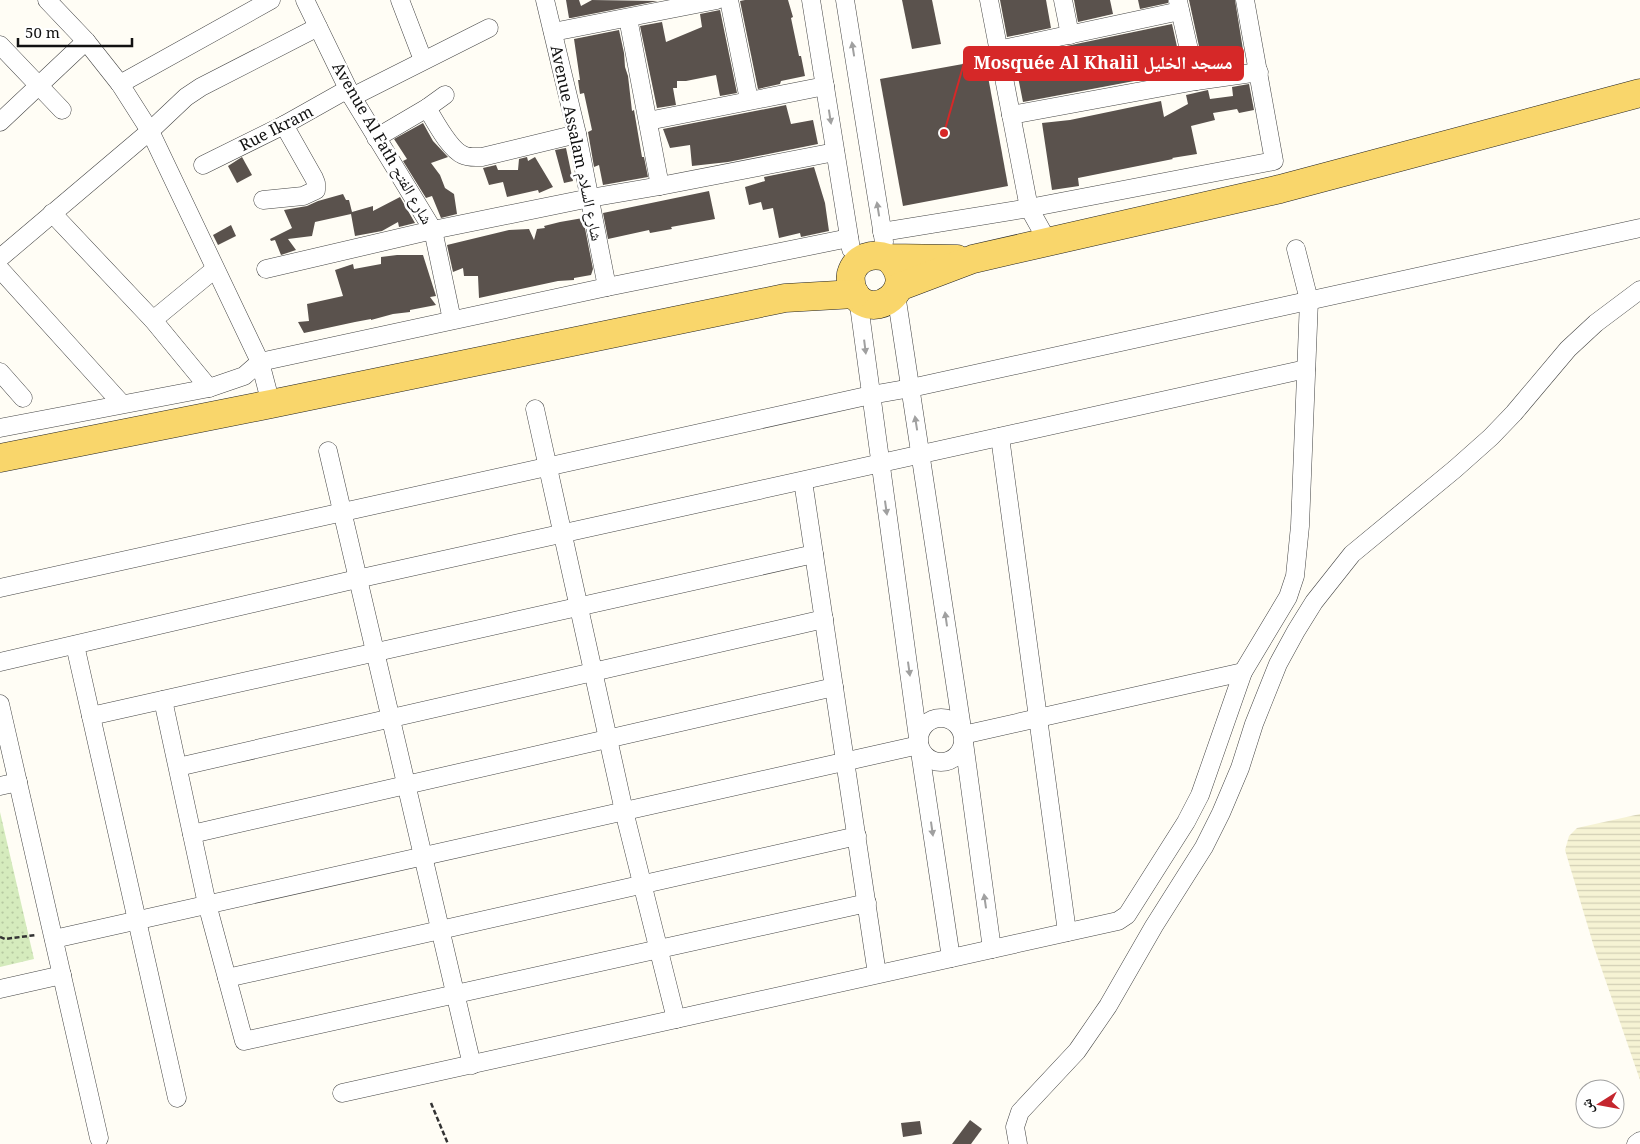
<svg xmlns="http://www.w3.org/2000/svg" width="1640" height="1144" font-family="'Noto Serif','Noto Naskh Arabic',serif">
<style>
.farmland{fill:url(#farmland-rules)}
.green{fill:url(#green-dots)}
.building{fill:#5a524d}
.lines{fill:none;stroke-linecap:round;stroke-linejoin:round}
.minor-casing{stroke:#444;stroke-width:19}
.primary-casing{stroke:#222;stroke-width:29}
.path{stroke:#333;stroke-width:2.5;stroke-dasharray:5 2.5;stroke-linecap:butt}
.minor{stroke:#fff;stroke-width:18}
.primary{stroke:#f9d66b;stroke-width:28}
.oneway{fill:#a0a0a0}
.labels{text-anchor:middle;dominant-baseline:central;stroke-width:5;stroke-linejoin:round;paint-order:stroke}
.street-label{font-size:16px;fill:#111;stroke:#fff}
.leader{fill:none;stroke:#d62828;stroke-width:2}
.callout-dot{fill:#d62828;stroke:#fff;stroke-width:2}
.callout{fill:#d62828;stroke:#d62828;stroke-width:2}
.callout-label{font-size:18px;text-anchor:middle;font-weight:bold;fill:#fff}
</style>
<defs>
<pattern id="farmland-rules" width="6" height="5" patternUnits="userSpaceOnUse" patternTransform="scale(1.25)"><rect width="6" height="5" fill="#f6f3d4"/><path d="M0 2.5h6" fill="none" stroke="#d2cfb5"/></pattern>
<pattern id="green-dots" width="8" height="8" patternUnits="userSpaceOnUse" patternTransform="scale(1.25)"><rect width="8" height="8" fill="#d5ebbd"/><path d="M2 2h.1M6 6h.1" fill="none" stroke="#b6c8a1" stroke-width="1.8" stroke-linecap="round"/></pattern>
</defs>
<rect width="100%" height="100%" fill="#fffdf5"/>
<path class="farmland" d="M1640,814V1080L1594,947L1565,850L1569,836L1577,828Z"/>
<path class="green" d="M0,812L34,959L0,967Z"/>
<g class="building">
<path d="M566,0H579L581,6L592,0L658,1L571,18H569Z"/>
<path d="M745,0H788L793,17L791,18L799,56H801L805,76L781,81L780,84L758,89L740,1Z"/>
<path d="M902,0H932L941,44L912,49Z"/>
<path d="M1000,0H1046L1051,28L1007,37Z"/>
<path d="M1074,0H1110L1113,14L1078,22Z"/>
<path d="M1138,0H1168V3L1140,9Z"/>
<path d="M1189,0H1235L1244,56L1203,65Z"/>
<path d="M720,10L737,93L720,96L716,75L686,81H677V88H673L676,105L657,108L640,26L662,22L666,42L702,27L700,14Z"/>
<path d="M1172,24L1182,69H1181L1182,72L1023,102L1014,57Z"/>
<path d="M619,30L624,53L625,67L628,76L632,111L634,110L642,157H644L648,177L603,185L599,165L594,167L588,132L592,130L584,93L580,94L578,80H580L574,39Z"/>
<path d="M985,60L1008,186L903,206L880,79Z"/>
<path d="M1249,84L1254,110L1239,113L1237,109L1213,113L1215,120L1191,126L1197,154L1172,158L1173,159L1078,178L1079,186L1052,190L1042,123L1070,120L1161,101L1164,117L1188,104L1186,95L1208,90L1210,99L1233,96L1232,87Z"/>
<path d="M786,105L791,124L813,120L818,144L728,162L692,166L690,145L670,148L663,129Z"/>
<path d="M423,123L433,141L448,157L431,163L440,175L445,188L454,194L457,214L441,218L432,196L426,198L403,161L407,159L394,139Z"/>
<path d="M566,148L573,181L564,183L555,150Z"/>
<path d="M242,157L252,175L237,183L228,166Z"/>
<path d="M527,157L528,161L535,157L553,187L539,193L538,190L507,197L503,182L489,185L483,168L496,165L498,170H518L519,159Z"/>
<path d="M814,167L825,203L829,231L801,237L800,233L779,238L773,208L763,210L761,202L749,205L745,187L765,181L764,177Z"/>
<path d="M709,191L715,219L671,227L672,229L650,233L649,230L608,239L603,213Z"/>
<path d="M343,194L346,200H349L352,212L373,206V211L400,197L415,223L399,227L398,222L382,231L355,236L351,214L315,222L312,236L288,239L296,250L281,255L275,240L271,241L270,239L292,228L284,210L307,206L318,201Z"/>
<path d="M583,218L593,269L591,275L574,278V280L558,281L479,298L478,276H464L463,268L453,272L447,245L509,230L529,229L534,240L537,229L545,228L544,226L560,222Z"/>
<path d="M231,225L236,236L218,245L213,235Z"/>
<path d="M397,255H423L436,296L430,297L436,305L410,310V312L393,314L371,320V319L355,322L304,333L298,322L309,321L307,304L343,296L335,270L353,264L354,269L381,264V257Z"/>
<path d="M970,1120L982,1129L971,1144H952Z"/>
<path d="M920,1121L922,1134L903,1137L901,1123Z"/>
</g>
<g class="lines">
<defs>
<g id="minor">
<path d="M47,0L86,41L120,84L150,131L260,362L271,404"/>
<path d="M305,0L352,97L433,230L452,320"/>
<path d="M400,0L423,60"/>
<path d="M545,0L577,134L607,287"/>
<path d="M729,0L749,100"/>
<path d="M811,0L851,249"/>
<path d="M845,0L884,242"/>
<path d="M989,0L1029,208L1048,242"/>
<path d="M1063,0L1070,35"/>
<path d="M1178,1L1196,81"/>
<path d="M628,18L660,186"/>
<path d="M553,32L717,0"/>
<path d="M0,45L62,110"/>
<path d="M998,50L1180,11"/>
<path d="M120,84L271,0"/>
<path d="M352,97L489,28"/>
<path d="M427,108C435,121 449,149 463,155C469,158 476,157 482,157L577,134"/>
<path d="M1011,115L1196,81L1259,72"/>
<path d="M648,121L825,86"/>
<path d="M0,122L86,41"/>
<path d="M376,138L427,108L445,95"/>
<path d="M203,165L284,125L348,89"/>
<path d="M263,200L303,196L316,190V183L314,178L284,125"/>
<path d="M52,213L153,320L209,388"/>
<path d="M882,232L1029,208L1274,161L1245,0"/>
<path d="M0,258L150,131L186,97L201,87L318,27"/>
<path d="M0,269L122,404"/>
<path d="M266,269L433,230L590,198L660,186L835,152"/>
<path d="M896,294L963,735L992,949"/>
<path d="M858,298L919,745L951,958"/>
<path d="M153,320L215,269"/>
<path d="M0,372L23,398"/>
<path d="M535,409L624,811L676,1019"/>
<path d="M0,428L209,388L244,376L260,362L607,287L849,238"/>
<path d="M1000,437L1067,932"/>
<path d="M328,451L472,1065"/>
<path d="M803,481L877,974"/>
<path d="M0,588L871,395L911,388L1640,228"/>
<path d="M75,645L177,1098"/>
<path d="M0,662L357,579L1306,369"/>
<path d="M163,700L207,904L244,1041L867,903"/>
<path d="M0,704L99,1138"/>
<path d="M91,716L814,554"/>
<circle cx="941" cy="740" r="22"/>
<path d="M963,735L1243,672"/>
<path d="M178,767L824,619"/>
<path d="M0,786L18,782"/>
<path d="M192,834L834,687"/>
<path d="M54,939L919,745"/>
<path d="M227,978L857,836"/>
<path d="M0,989L62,975"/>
<path d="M342,1093L1118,921L1127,915L1186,822L1200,795L1243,672L1288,597L1295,576L1300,526L1309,300L1296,249"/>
<path d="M1018,1144L1015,1127L1020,1112L1077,1051L1108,1006L1154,926L1204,847L1221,813L1240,768L1254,724L1278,664L1296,631L1314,602L1352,554L1455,469L1491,437L1514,413L1568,349L1596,323L1640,290"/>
<path d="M1636,1144L1640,1141"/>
</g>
<g id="primary">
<path d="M888,258C922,288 872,324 854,293C851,287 850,281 851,274C856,257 873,252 888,258L957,259"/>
<path d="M899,287L973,259L1280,189L1640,93"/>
<path d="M0,458L271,404L785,298L855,294"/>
</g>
</defs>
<use href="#minor" class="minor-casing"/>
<use href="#primary" class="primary-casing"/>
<g class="path">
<path d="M0,937L5,939L36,935"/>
<path d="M431,1103L448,1144"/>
</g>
<use href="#minor" class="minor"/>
<use href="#primary" class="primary"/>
</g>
<defs><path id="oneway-solid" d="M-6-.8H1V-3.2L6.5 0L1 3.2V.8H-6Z" transform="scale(1.25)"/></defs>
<g class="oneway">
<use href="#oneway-solid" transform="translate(853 49) rotate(-99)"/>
<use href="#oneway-solid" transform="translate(830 117) rotate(81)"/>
<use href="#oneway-solid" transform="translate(878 209) rotate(-99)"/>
<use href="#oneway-solid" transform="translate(865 347) rotate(83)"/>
<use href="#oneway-solid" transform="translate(916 423) rotate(-99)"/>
<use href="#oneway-solid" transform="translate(886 508) rotate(82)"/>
<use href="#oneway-solid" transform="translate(946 619) rotate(-98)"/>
<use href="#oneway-solid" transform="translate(909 669) rotate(82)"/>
<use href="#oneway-solid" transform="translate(932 829) rotate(82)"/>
<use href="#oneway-solid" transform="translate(985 901) rotate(-98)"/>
</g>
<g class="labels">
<g class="street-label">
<text transform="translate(276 128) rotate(-27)">Rue Ikram</text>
<text transform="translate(383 143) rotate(60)">Avenue Al Fath شارع الفتح</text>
<text transform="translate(577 143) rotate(78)">Avenue Assalam شارع السلام</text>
</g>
</g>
<path class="leader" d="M944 133L964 63"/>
<circle class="callout-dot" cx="944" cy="133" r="5"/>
<rect class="callout" x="964" y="47" width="279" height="33" rx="5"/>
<g class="callout-label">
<text x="1103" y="69">Mosquée Al Khalil مسجد الخليل</text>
</g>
<g transform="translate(1600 1104) rotate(259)"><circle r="24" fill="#ffffff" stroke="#a0a0a0"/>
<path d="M0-4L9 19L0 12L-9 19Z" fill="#c4262e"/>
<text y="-8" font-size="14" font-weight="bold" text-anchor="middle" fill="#111111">ش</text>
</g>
<path d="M18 38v8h114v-8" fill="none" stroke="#111111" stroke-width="2.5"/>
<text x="25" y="38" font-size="15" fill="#111111" stroke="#ffffff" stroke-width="4" paint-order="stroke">50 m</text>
</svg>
